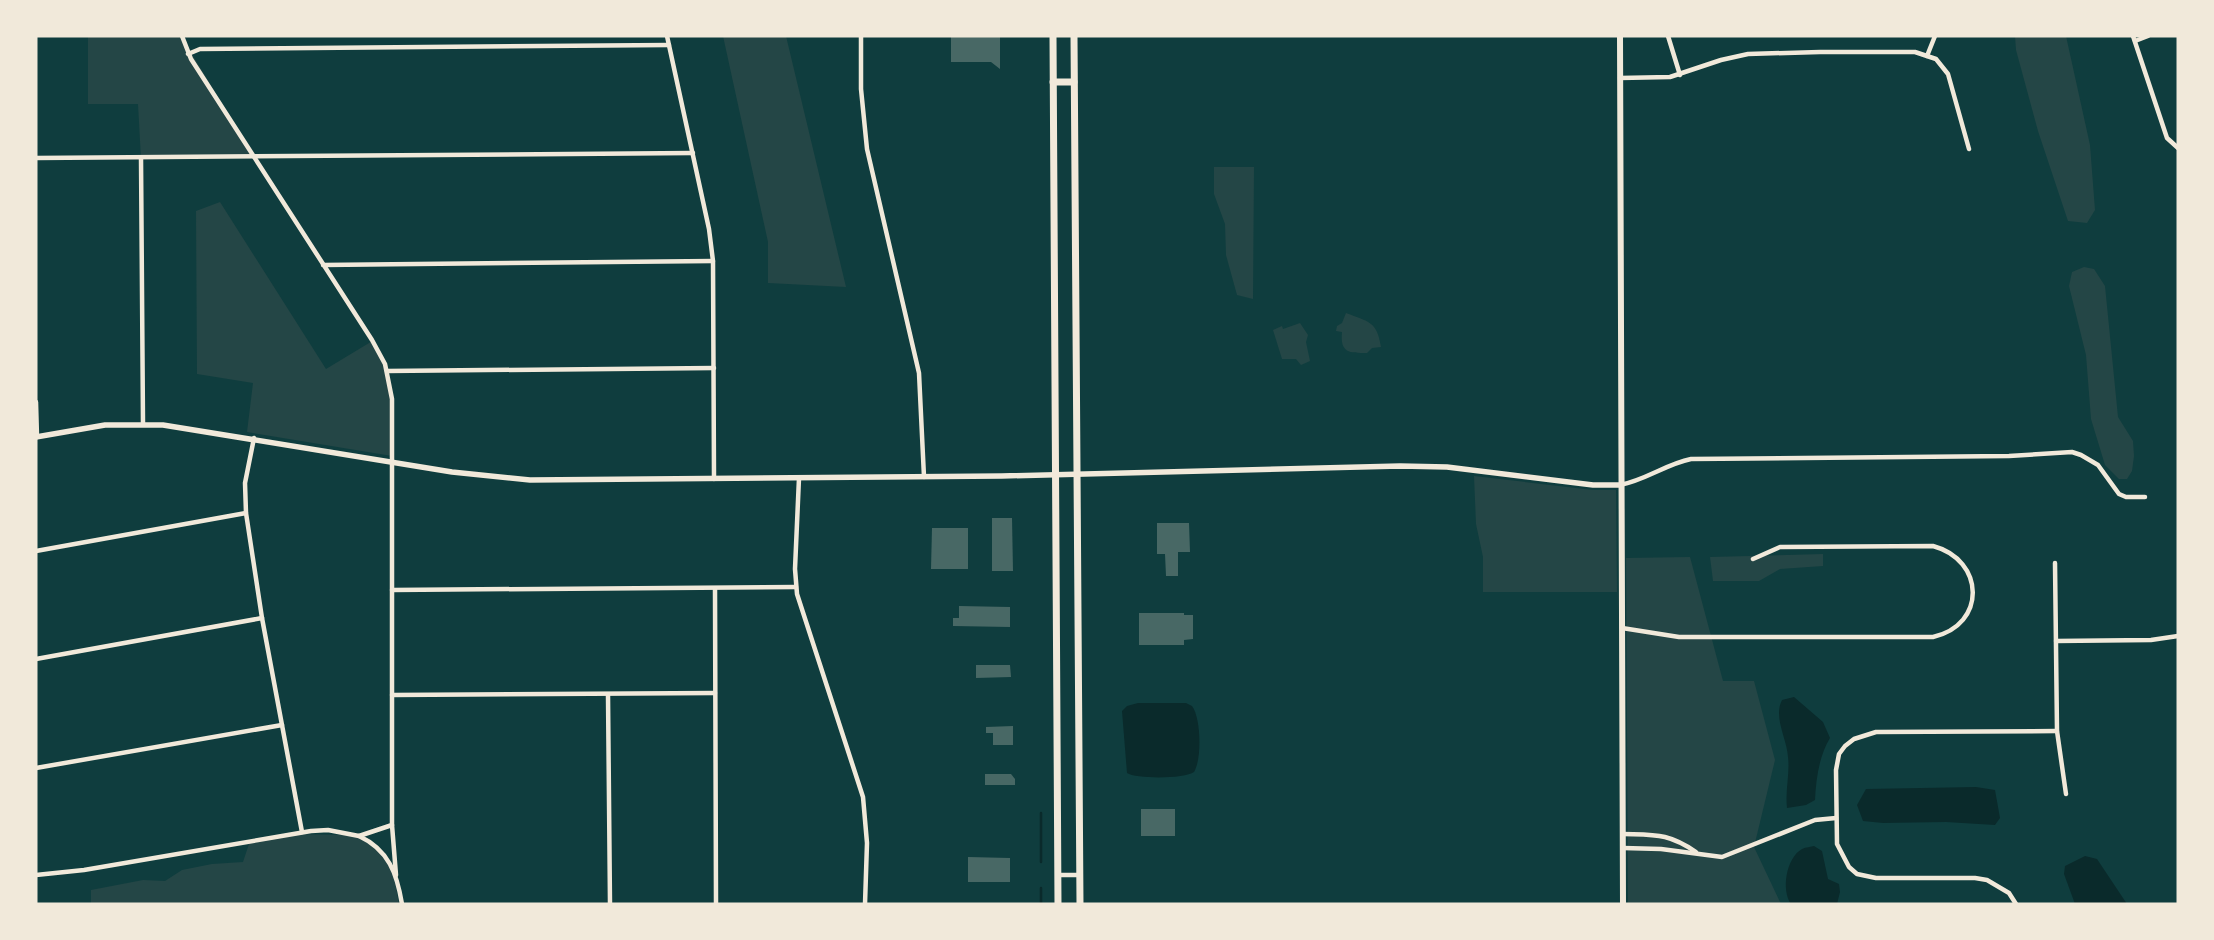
<svg xmlns="http://www.w3.org/2000/svg" width="2214" height="940" font-family="'Fira Sans',sans-serif">
<style>
.green{fill:#244646}
.water{fill:#0a2a2b}
.lines{fill:none;stroke-linecap:round;stroke-linejoin:round}
.stream{stroke:#0a2a2b;stroke-width:2.5}
.building{fill:#486865}
.minor{stroke:#f1e9da;stroke-width:4.5}
.tertiary{stroke:#f1e9da;stroke-width:5.5}
.secondary{stroke:#f1e9da;stroke-width:6}
.primary{stroke:#f1e9da;stroke-width:7}
</style>
<rect width="100%" height="100%" fill="#0f3d3e"/>
<g class="green">
<path d="M88,36H181L253,155L141,159L138,104H88Z"/>
<path d="M723,36H786L846,287L768,283V242Z"/>
<path d="M2015,36H2066L2090,145L2095,210L2087,223L2068,221L2038,131L2016,50Z"/>
<path d="M1214,167H1254L1253,299L1237,295L1226,255L1225,224L1214,194Z"/>
<path d="M220,202L326,369L374,340L389,372L392,456L247,432L253,383L197,374L196,211Z"/>
<path d="M2084,267L2094,269L2105,286L2118,417L2133,441L2134,456L2132,471L2127,479H2119L2105,465L2091,419L2086,355L2069,286L2072,272Z"/>
<path d="M1346,313C1369,322 1377,321 1381,347L1372,348L1367,353C1349,353 1340,353 1342,332L1336,331L1337,326L1342,323Z"/>
<path d="M1300,323L1308,335L1306,342L1310,361L1301,365L1296,359H1282L1273,330L1282,326L1283,329Z"/>
<path d="M1474,476L1593,490H1616L1617,592H1483V557L1476,524Z"/>
<path d="M1823,554V566L1780,569L1759,581H1713L1710,557Z"/>
<path d="M1690,557L1723,681H1754L1775,760L1754,847L1781,904H1628L1626,558Z"/>
<path d="M284,834L357,835L391,861L399,904H91V890L143,880L165,881L182,870L212,864L243,862L250,841Z"/>
</g>
<g class="water">
<path d="M1794,697L1823,722L1830,738C1819,756 1816,779 1815,800L1806,805L1787,808C1785,790 1790,774 1788,757C1787,739 1773,717 1782,700Z"/>
<path d="M1138,703H1186L1192,706C1201,718 1202,759 1194,772C1185,779 1136,779 1127,773L1122,711L1127,706Z"/>
<path d="M1976,787L1995,790L2000,818L1995,825L1946,822L1883,823L1863,821L1857,805L1866,789Z"/>
<path d="M1814,846L1822,851L1828,879L1839,884L1840,892L1837,904H1791C1781,890 1786,858 1802,849C1806,847 1811,847 1814,846Z"/>
<path d="M2085,856L2097,859L2127,904H2075L2064,874L2065,866Z"/>
</g>
<g class="lines">
<g class="stream">
<path d="M1041,813V862"/>
<path d="M1041,904V888"/>
</g>
</g>
<g class="building">
<path d="M951,36H1000V69L991,62H951Z"/>
<path d="M992,518H1012L1013,571H992Z"/>
<path d="M1157,523H1189L1190,552H1178V576H1166L1165,554H1157Z"/>
<path d="M932,528H968V569H931Z"/>
<path d="M959,606L1010,607V627L953,626V618H959Z"/>
<path d="M1139,613H1184V615H1193V639L1184,640V645H1139Z"/>
<path d="M976,665H1010L1011,677L976,678Z"/>
<path d="M1013,726V745H993V733H986V727Z"/>
<path d="M985,774H1011L1015,779V785H985Z"/>
<rect x="1141" y="809" width="34" height="27"/>
<path d="M968,857L1010,858V882H968Z"/>
</g>
<g class="lines">
<g class="minor">
<path d="M182,36L191,59L372,340L385,364L392,399V825L396,875"/>
<path d="M667,36L709,229L713,261L714,479"/>
<path d="M861,36V89L867,149L919,373L924,477"/>
<path d="M1668,36L1680,75"/>
<path d="M2133,36L2167,138L2178,148"/>
<path d="M2135,41L2148,36"/>
<path d="M188,54L200,49L669,45"/>
<path d="M1927,56L1935,36"/>
<path d="M1620,78L1670,77L1721,60L1748,54L1820,52H1915L1936,59L1948,74L1969,149"/>
<path d="M36,158L693,153"/>
<path d="M141,158L143,423"/>
<path d="M323,265L713,261"/>
<path d="M387,371L714,368"/>
<path d="M36,402L37,437"/>
<path d="M254,438L245,483L246,513L262,618L302,832"/>
<path d="M799,478L795,569L797,594L863,797L867,843L865,904"/>
<path d="M1620,485C1646,480 1666,464 1691,459L2009,456L2072,452L2081,455L2098,465L2119,494L2126,497H2145"/>
<path d="M36,551L246,513"/>
<path d="M2055,563L2057,731L2066,794"/>
<path d="M715,589L716,904"/>
<path d="M392,590L796,587"/>
<path d="M1622,628L1679,637H1933C1987,625 1985,560 1933,546L1780,547L1753,559"/>
<path d="M2056,641L2151,640L2178,636"/>
<path d="M36,659L262,618"/>
<path d="M392,695L715,693"/>
<path d="M608,695L610,904"/>
<path d="M36,768L282,725"/>
<path d="M1623,834C1656,835 1668,833 1696,852"/>
<path d="M359,836C389,850 397,874 402,904"/>
<path d="M1623,848L1661,849L1722,857L1815,820L1836,818"/>
<path d="M36,875L84,870L311,831L328,830L359,836L392,825"/>
<path d="M1058,875H1080"/>
<path d="M2016,904L2009,893L1987,880L1975,878H1876L1857,874L1849,867L1837,844L1836,770L1839,754L1845,746L1854,739L1876,732L2057,731"/>
</g>
<path class="tertiary" d="M36,437L105,425H163L452,472L530,480L1002,476L1400,466L1447,467L1593,485H1620"/>
<path class="secondary" d="M1620,36L1623,904"/>
<g class="primary">
<path d="M1053,36L1058,904"/>
<path d="M1074,36L1080,904"/>
<path d="M1053,82H1074"/>
</g>
</g>
<rect width="2214" height="940" fill="none" stroke="#f1e9da" stroke-width="75"/>
</svg>
